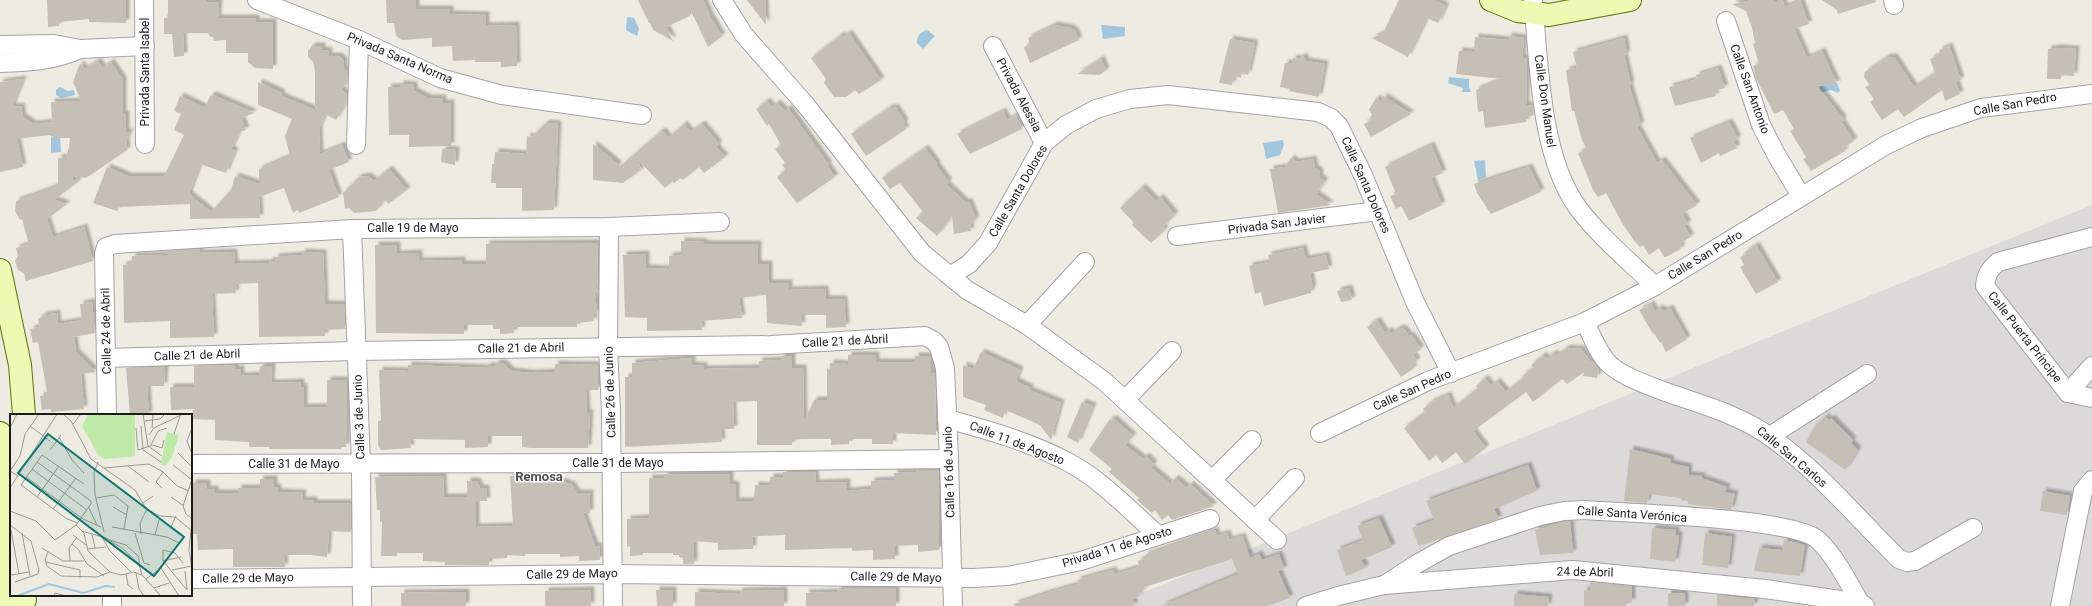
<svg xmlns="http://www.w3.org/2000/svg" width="2092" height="606" font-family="Roboto,sans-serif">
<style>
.residential{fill:#dbdad9}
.water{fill:#a1c6dd}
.building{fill:#c6bfb5;filter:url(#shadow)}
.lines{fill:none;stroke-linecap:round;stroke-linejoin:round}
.street-casing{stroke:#a3a3a3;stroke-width:20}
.secondary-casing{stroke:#567403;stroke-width:24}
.street{stroke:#fff;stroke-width:18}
.secondary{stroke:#ecfab4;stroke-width:22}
.labels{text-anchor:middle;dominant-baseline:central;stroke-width:3;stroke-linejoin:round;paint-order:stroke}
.street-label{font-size:12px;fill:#1c1c1c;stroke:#fff}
.neighbourhood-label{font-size:13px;font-weight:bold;fill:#4f4f4f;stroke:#fff}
.inset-river{fill:none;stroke:#a1c6dd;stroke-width:2}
.inset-road{fill:none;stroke:#9a9993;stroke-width:1}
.view{fill:#0f766e;fill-opacity:0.15;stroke:#0f766e;stroke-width:2}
.inset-edge{fill:none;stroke:#1c1c1c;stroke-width:2}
</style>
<defs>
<filter id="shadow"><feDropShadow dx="3.5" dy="-3.5" stdDeviation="1" flood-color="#0004"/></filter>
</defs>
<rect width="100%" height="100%" fill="#eeece2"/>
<path class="residential" d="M2092,205V606H1110Z"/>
<g class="water">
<path d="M627,17L634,18L639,29L637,36L626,30Z"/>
<path d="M1101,25L1125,27V36L1103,39Z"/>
<path d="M927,30L935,36L923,49L917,43C917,36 920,32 927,30Z"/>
<path d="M1449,77L1469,79V87L1471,92H1462L1463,88L1448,83Z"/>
<path d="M1831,81L1833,85L1837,83L1840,91L1838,93L1831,90L1820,93L1818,88Z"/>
<path d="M60,87L68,91L74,90L75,95L62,98L56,95V90Z"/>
<path d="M60,136L61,152L51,153V137L57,138Z"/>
<path d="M1283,140L1284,145L1280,155L1266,159L1263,143Z"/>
<path d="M1485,160L1486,177L1478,180L1474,161Z"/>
</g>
<g class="building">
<path d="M47,0H126V23L89,22V19L59,22V26L48,27Z"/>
<path d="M168,0H206V2H219L218,18H256V22H273V69L255,68L248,62V53H226V40L214,41L213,37H210L208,33H183L184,56L174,57L172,34H164V18H168Z"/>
<path d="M386,0H416V9H450V14L486,15V26L516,25L517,66L501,67V62H475V60L453,61L452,46L432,47V38L402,40L396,36L394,23H387Z"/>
<path d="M638,0H703L711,18L722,36L708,47L690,9V16L666,27L673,41L653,30L650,23H649Z"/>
<path d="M747,0H765L766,25Z"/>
<path d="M1399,0H1433L1446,6L1438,23L1427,18L1408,57L1372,38L1383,33Z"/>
<path d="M1753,0H1772L1774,3L1782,0L1785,7L1800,0L1809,24L1794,29L1807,58L1822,51L1837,84L1817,86L1844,120L1841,121L1854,141L1843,148L1845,151L1811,171L1803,159L1806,157L1790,131L1794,129L1783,110L1774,114L1756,78L1753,66L1759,64L1753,44L1755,43L1752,28L1746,11L1732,4Z"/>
<path d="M1822,0H1875L1876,2L1838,14L1837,10Z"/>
<path d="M1055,25L1070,28L1075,31L1079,40L1030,63L1024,47L1030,44L1028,38Z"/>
<path d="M849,33L881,80L859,94L855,90L846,97H834L824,83L826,79L811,58L841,35L843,37Z"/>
<path d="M1508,36L1524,38L1522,58H1527L1526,105L1533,106L1534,115L1526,117V122L1485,128L1483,111L1478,112L1476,90L1502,79L1456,74L1459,51L1474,52L1475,37L1508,40Z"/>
<path d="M1624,38L1627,54L1624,55L1631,85H1629L1641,125L1637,127L1657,163L1662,160L1697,205L1682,214L1688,224L1684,226L1691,237L1680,243L1682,246L1680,247L1681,249L1666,257H1664L1659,248L1649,255L1643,245L1640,247L1635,242L1622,223L1606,193L1598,197L1593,190L1578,153L1587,149L1582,140L1574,111H1572L1566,70L1577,68L1573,52Z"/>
<path d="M1230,39L1255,43L1248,75L1242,73L1241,78L1234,76L1232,85L1219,83Z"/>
<path d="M312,46H322V50L329,51V56H339L344,61V69L348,72L347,83L341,90L347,94V101L336,120L325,114L319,129L320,154L342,145L349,162L329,170L339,197L299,213L298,210L293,213L284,188L259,197L260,218L190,219V204L119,207L117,211L93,203L107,167L128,176H164L184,135L174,130L181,114L174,111L180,96L205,108L210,96L213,95L254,113L241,118L246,130L239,132L231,149L235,151L226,173L200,164L189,194L211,212L231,190L235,176L259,184V169L290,156L285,136L292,119L258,105V82L282,93L281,96L315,110V72L313,62L308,57V51Z"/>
<path d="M1949,46L1961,80L1956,82L1960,94L1945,101L1942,90L1904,117L1898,109L1882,120L1870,102L1874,99L1865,87L1870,85L1864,77L1865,72L1887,57H1894L1914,87L1935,73L1930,59L1940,55L1939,50Z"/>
<path d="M2058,48L2076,49L2074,76L2061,75V79H2047L2048,49Z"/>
<path d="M1303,56L1306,61L1325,64L1319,97L1289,91L1290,89L1280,87L1285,63H1292L1293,58L1299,59Z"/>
<path d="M1101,59L1106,70L1100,75L1077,74Z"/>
<path d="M98,61L102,68L111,62L123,80V114H126V132H130L126,141L127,150L86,178L73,176V181L77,179L78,182L54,200L67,204L47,219L53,237L84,227L93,261L26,281L24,273L18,270L15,261L18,256L16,248L29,244L22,219L20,220L15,211L16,201L58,186V158L66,157L69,147L70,138H54L50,135L17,139L23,167L0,172V82L23,79L12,107L21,106L23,117L33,124L52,122L51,102L81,101L73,82L80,63L84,69Z"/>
<path d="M1718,68L1725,88L1715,91L1716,96L1675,106L1669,87L1697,79L1696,75Z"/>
<path d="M400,84L414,85V91L428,98H443V103H451V146L409,147V135H389L388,87H400Z"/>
<path d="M1383,96L1411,114L1371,137L1364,124L1371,120L1370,117L1372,115L1369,110L1376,98L1382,102Z"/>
<path d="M767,101L772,107L777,103L785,111L788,108L829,165L827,166L835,177L797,203L777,177L786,170L782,165L785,163L775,149L781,145L769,124L767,126L756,109Z"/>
<path d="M891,107L892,109L895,107L905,122L903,124L906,129L866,156L851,134Z"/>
<path d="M1003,111L1007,120L1016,115L1022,129L970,154L957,134Z"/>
<path d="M1729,122L1738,139L1734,141L1737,148L1720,156L1719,153L1701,163L1690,138Z"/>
<path d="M546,123L558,124L554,210L522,211V188H496V183H491L492,164H494L495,152L526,154L527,136L532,137Z"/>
<path d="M684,124L690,132L702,124L719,144L716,147L725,157L704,173L699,167L683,180L681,178L674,183L672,181L665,188L638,160L641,170L623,183L593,180V144L618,164L614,172L621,166L624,168L623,164L660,132L663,131L668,138Z"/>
<path d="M1431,145L1443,173L1431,178L1442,205L1409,221L1401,206L1396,209L1390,196L1396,194L1385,167Z"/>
<path d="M925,148L937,164L936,165L949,182L946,184L965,202H969L976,219L970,225L971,231L954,234L952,216L937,236L916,218L923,212L900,183L890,189L882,178Z"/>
<path d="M442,149L456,150L455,165L441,162Z"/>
<path d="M1291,158L1296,162L1313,159L1315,168L1320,172V178L1325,181L1316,194L1331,205L1278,213L1270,169L1285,167Z"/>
<path d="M1529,167L1541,192L1491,214L1477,193L1474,184Z"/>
<path d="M389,169L407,190L388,204L385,200L376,211L354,213L349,208L345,209L343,193L359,177L368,176L374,181Z"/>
<path d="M1142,187L1156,201L1160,197L1175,215L1163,227L1165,230L1151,243L1132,225L1134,223L1120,208Z"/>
<path d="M681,241L704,242V244H758V264H769V283H789V290L825,289L826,299H844L846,327L826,328V315H801L802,326L767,323L766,295L739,298L742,318L701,321L702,330L647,331V318L625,317L623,255L646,254V268L669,269V256L681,255Z"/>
<path d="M597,243L598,287H596L597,293H595L597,312L593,314L594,321L577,323V327H514V333L500,334V329H493V325H464V334L376,333L375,245H397V254L419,253V261L462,260V264H486V244Z"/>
<path d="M1756,245L1778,282L1756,294L1740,267L1744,265L1740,257L1746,254L1745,252Z"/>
<path d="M1303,248L1306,259L1326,255L1329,269L1310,273L1313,289H1311V293L1264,306L1261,292L1255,294L1249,266L1270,262L1268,255Z"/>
<path d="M200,249V253L232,252L234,253L235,264L269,263V261H275V257L302,255V252L323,253L325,304H344L345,329L325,330V336L259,337L258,283L235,284L236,293L212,294L214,337L170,338V321L124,323L123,265L130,264L129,261H132V256L167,255V251Z"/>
<path d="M1349,288L1352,300L1341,302L1337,291Z"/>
<path d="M92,302L95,333L74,337L76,352L96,372L81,374L84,409L51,412V409L42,410L40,396H44V392H47L38,342L33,343L30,329L40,327L38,319L44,315L57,313L58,324L82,320L80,304Z"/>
<path d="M1651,304L1655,311L1660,308L1664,311L1670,308L1687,339L1666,352L1661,342L1660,343L1654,333L1653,334L1639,310Z"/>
<path d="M1377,320L1385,333L1389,330L1391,334L1399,328L1404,329L1409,336L1411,335L1421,349L1413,355L1417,360L1412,366L1414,368L1401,377L1367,327Z"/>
<path d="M1567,348L1581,349L1591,362L1592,361L1599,370L1597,378L1583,376L1584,372L1567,384L1562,379L1533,402L1526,392L1473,431L1486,448L1465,464L1456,452L1442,463L1436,455L1429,461L1404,428L1425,412L1423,409L1431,402L1448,395L1453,408L1478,388L1476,386L1485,378L1491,386L1497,381L1506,392L1524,377L1522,376L1533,368L1531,365L1543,355L1546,359L1554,353L1556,356Z"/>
<path d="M981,352L1020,370L1016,381L1030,388L1029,390L1061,403L1051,440L1040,425L1005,410L1003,418L984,410L986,405L963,397V365L973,369Z"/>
<path d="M848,355H876V362H915V356H931V373H935L936,435L893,433V444H872V439H849V444L831,445V439H803L792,440V445H757V401L733,402L734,429H721L722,442L625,447V377H632V363L692,358V365L704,366V369L759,368V361L781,360V356H792V368H803L804,422L814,400H827V368L830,369V363L848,364Z"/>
<path d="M497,363H503L511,371L531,373L555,372V364L598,365V390H586L587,413H590L588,448H531L522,447V436H488V447L465,448V440L410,439L411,448L381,450L378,445V421H381L379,370L408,371V365L487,368V366H495Z"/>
<path d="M235,365V369H241V376L259,375L260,366H272L271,383L301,382V387H304V407H327V380H347L346,447H341V449H269V447H249V442L215,440V420L193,419V409L171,410L170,387H194V366Z"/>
<path d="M165,367L164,386H147L149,415H130L126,368Z"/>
<path d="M1082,402L1093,406L1078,443L1067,437Z"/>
<path d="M1825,417L1829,420L1831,418L1853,440L1851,443L1858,450L1845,470L1806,442L1814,427Z"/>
<path d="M1113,418L1133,436L1125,445L1143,459L1146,456L1154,464L1151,468L1170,484L1175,478L1187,488L1190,484L1214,506L1172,520L1168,515L1162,520L1155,510L1152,513L1137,500L1139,498L1109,472L1112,469L1089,450L1110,419L1111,421Z"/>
<path d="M1630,449L1671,459L1670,463L1689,467L1688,475L1702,476L1701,478L1727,487L1725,492L1735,494L1731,510L1688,504V501L1681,500V498L1649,494L1647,503L1624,501Z"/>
<path d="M1528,465L1537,491L1494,509L1499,519L1419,546L1412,528L1434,520L1426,501Z"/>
<path d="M916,470H939V550L918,552V545L895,546V559L873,560V550L852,551V548L785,550V535L760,536L753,537V549L718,550V543L694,541V564H683V558L679,557V555H673V553H643V555L630,556V547L627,546V519L649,518V478H665L664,474H730V484L736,485V501H754L755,485L770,486V477H783V472H815L816,483L847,482V491L871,489V481L894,480V473L916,472Z"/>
<path d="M531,475V483L564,482L572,485L577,493H590V513H583L595,546H599L600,560L579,561V556L560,557V554H525V556L507,555V558L489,559V565H445V562L423,561V553H397V556H381L382,522H380V510H377L375,477L443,476L444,497H467V481H477L480,488H486L487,501H476V527L513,526L510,476Z"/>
<path d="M260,479H274V488L278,487V492L303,493L302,500H314V503H350L351,532L329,531L327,557L310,555H284L285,567H233V549L198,550L197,534H191L192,483H207V489H215V493H238V488H260Z"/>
<path d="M2043,491L2070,496L2067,515L2040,511Z"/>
<path d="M1379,518L1392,547L1361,560L1366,568L1346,576L1337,550L1363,540L1357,526Z"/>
<path d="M1565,521H1570L1573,553L1540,555L1535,530Z"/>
<path d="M1652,528L1676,530V535H1679V539L1675,562L1650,559Z"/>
<path d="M1215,530L1217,536L1227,533L1229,540L1242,536L1250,558L1259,554L1262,560L1279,554L1284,569L1278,571L1290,598L1268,606H1161L1238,574L1232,559L1142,588L1143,592L1139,593L1140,596L1132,599L1135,606H1015L1014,604L1047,593L1079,584L1077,580L1113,570L1115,574L1139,567L1138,561L1145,558V555Z"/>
<path d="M1705,533L1732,537L1728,568L1702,565Z"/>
<path d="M1784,540L1805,545L1800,576L1754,571L1759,548L1782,550Z"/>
<path d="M1590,582L1632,586V602H1627L1626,606H1584V590H1590Z"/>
<path d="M852,588H896V606H806V593L837,592V590Z"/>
<path d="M591,590V606H545V591Z"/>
<path d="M656,590H673V606H657Z"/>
<path d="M784,590V606H695V592L739,594V591Z"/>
<path d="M466,592V606H401V593Z"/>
<rect x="1668" y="593" width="17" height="13"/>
<path d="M1514,594L1549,597L1548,606H1514Z"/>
<path d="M1717,595L1755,599L1754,606H1717Z"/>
</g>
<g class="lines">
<defs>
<g id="street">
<path d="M144,0L145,144"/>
<path d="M257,0L359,40L440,78L502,95L642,115"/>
<path d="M722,0L744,35L805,104L922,253L967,290L1027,325L1104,381L1277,540"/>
<path d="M1533,0C1539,63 1540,156 1578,208C1600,237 1629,261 1655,286"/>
<path d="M1893,0L1894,5"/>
<path d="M1726,21L1761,125L1777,156L1801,196"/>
<path d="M0,45L54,44L80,49L145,46"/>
<path d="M993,46L1044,143"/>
<path d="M0,63C28,62 55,61 80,49"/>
<path d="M356,145L359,40"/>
<path d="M609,227L608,347L611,411L613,606"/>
<path d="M352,229L361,464L362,606"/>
<path d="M1177,236L1378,211"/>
<path d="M2092,237L1998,262C1990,269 1986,274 1985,286L2068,393L2092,398"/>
<path d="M950,276L969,264L988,243L1044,143L1066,125L1096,109L1130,99L1168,95L1318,112L1331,118L1339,126L1363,175L1415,302L1451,373"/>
<path d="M1585,322C1592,336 1598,353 1609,364C1623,377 1646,384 1663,391C1699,404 1738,414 1769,436C1818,470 1857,518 1899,559L1907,562L1915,561L1973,528"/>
<path d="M1027,325L1085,262"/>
<path d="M106,358L356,351L771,345L925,336L934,341L939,347L945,368L949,459L953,606"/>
<path d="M2068,393L2092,366"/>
<path d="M1125,400L1172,351"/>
<path d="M107,415L104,254L106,247L115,244L352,229L609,227L720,222"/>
<path d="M947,419C988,430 1030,442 1068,462C1102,480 1129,510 1158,535"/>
<path d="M1320,433L1428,381L1585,322L1655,286L1886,145L1922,128L1981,108L2092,94"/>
<path d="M1770,436L1867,374"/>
<path d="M191,464L612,463L949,459"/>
<path d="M1212,480L1252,440"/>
<path d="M1255,520L1295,478"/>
<path d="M191,579L613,574L973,578L1008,576L1081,561L1210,519"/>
<path d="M1386,584L1415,565L1449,546L1540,516L1564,511L1585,510C1625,513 1795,518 1818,540C1836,557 1848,582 1860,603"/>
<path d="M112,595V606"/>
<path d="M1306,606L1338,596L1384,585L1573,570L1765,589L1860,603L1865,606"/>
<path d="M2060,606L2083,491L2092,480"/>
</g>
<g id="secondary">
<path d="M1491,0L1518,11L1549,15L1630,0"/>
<path d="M0,270L20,365L24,415"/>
<path d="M0,433L4,606"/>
<path d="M0,602L25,600"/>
</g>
</defs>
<use href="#street" class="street-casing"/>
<use href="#secondary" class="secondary-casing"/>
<use href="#street" class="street"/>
<use href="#secondary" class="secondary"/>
</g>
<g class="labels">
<g class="street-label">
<text transform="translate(400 58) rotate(23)">Privada Santa Norma</text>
<text transform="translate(145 72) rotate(-90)">Privada Santa Isabel</text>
<text transform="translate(1750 89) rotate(70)">Calle San Antonio</text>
<text transform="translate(1019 95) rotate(62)">Privada Alessia</text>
<text transform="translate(1545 101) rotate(82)">Calle Don Manuel</text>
<text transform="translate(2015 104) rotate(-10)">Calle San Pedro</text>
<text transform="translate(1366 185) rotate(66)">Calle Santa Dolores</text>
<text transform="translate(1018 191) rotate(-60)">Calle Santa Dolores</text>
<text transform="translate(1277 224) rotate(-7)">Privada San Javier</text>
<text x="413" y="228">Calle 19 de Mayo</text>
<text transform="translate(1705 255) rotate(-31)">Calle San Pedro</text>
<text transform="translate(106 331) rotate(-91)">Calle 24 de Abril</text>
<text transform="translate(2025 337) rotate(52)">Calle Puerta Príncipe</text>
<text transform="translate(845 341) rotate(-3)">Calle 21 de Abril</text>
<text transform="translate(521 348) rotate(-1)">Calle 21 de Abril</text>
<text transform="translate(197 355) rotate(-2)">Calle 21 de Abril</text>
<text transform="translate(1412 390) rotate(-24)">Calle San Pedro</text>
<text transform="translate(610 392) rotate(-92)">Calle 26 de Junio</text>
<text transform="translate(359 417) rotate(-92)">Calle 3 de Junio</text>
<text transform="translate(1017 443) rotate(21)">Calle 11 de Agosto</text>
<text transform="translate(1792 457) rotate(40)">Calle San Carlos</text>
<text x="618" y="463">Calle 31 de Mayo</text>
<text x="294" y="464">Calle 31 de Mayo</text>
<text transform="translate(949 472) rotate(-92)">Calle 16 de Junio</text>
<text transform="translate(1632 514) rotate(4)">Calle Santa Verónica</text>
<text transform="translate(1117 547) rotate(-17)">Privada 11 de Agosto</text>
<text transform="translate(1585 572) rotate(1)">24 de Abril</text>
<text transform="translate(572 574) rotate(-1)">Calle 29 de Mayo</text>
<text transform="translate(896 577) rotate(1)">Calle 29 de Mayo</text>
<text transform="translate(248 578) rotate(-1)">Calle 29 de Mayo</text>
</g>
<g class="neighbourhood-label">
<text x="539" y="476">Remosa</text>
</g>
</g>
<g transform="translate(10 414)">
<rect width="182" height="182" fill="#eeece2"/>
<path d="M78,0H125V42L95,45L88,41L72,12ZM157,18L169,21L162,43L155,52L151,50Z" fill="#bdeaa6"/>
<path class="inset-river" d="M7,182L39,170L73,179L96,172L105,173"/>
<path class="inset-road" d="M53,0L61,7L81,45L125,76L137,96L150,102L165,103L181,116L179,136L182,154M133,0L138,32L152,42M135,7L150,5L155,0M63,10L71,0M20,12L40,27M131,12L133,36L151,48M0,14L7,0M126,14L128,36L143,31L152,34L154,26M142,14L143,0M182,14L177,27L182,40M164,20L170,2M139,21L144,14L173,0M49,23L62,46L74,59M141,31L148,17L157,14M40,36L51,21M168,39L182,53M88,48L84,59L85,81L94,118M163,51L182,66M118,52L139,68M94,54L139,50L153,58L167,72L179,77M22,55L77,96M8,62L0,57L10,42L15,20L29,0M16,63L73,105L91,113M182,65L173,92L176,100L182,105M0,74L47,0M152,74L146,68L153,58M27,83L49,52M161,83L174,92M86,84L104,81L118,92L114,115M133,89L143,82M103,93L117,101M79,94L87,111M43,95L66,64M0,97L26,107L45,126L66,111L81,90V87L27,48M68,109L57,105L11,71L32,41L74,70M0,111L21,127L29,156M66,111L74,119L78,137L100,158L111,161L124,158L132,161L151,182M102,113L157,123L169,129M161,113L166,102M1,116L9,160M72,117L96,124L112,134L129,150L132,161M12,119L20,162M125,119L134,149L140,151M82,120L85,134M131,120L130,109L137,95M63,121L76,131M145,121L149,106M92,123L100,137L121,158M100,126L116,131L129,143V150M62,130L68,135L77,150L94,162M32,134L53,147H74M77,135L96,133M38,138L35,146L37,152L51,162L87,163L100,158M60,147L59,134L67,123M153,147L171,143M36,148L70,156V164M173,149L165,139L153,136V147L177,176L175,157M162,156L182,152M0,159L2,161L19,158M126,159L129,175L134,182M116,160L118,171L123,175M136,165L151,154L169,182M5,168L28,160L29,156M144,174L159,169M44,182L45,179L56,182"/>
<path class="view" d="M38,20L174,123L144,162L8,59Z"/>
<rect width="182" height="182" class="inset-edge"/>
</g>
</svg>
